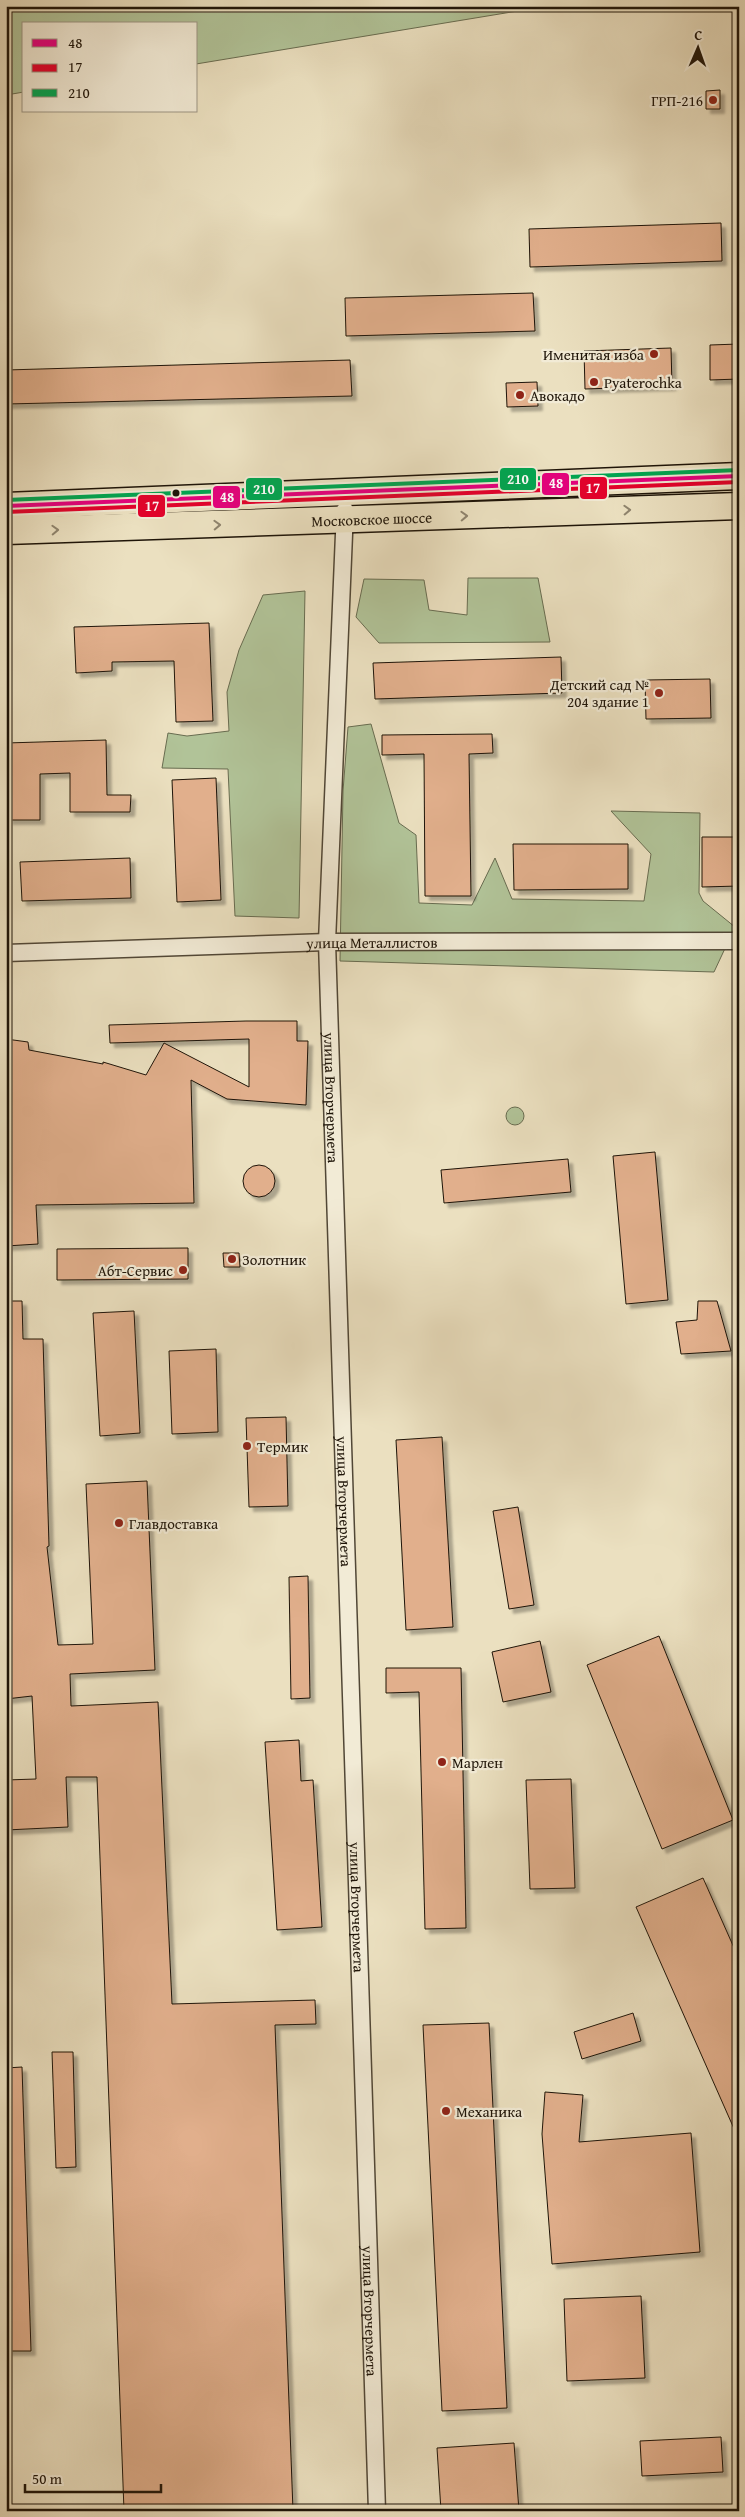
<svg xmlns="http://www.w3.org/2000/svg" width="745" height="2517" font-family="'Gentium Book Plus',serif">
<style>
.green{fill:#b1c398;stroke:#686c50}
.building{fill:#e1af8c;stroke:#1e1408;filter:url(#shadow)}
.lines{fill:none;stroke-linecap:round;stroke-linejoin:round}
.street-casing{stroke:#514736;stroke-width:19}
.primary-casing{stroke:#1e1408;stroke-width:29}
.street{stroke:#f2ebd6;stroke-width:16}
.primary{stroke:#ebe0c0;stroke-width:26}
.bus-1-casing{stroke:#f2ebd6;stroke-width:8}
.bus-2-casing{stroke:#f2ebd6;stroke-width:8}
.bus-3-casing{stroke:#f2ebd6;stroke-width:8}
.bus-1{stroke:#e5007d;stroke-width:4}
.bus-2{stroke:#e4002b;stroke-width:4}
.bus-3{stroke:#00a651;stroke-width:4}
.oneway{stroke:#8f846d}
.poi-dot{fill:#8f2418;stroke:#f2ebd6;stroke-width:2}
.bus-dot{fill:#1e1408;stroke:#f2ebd6;stroke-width:2}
.labels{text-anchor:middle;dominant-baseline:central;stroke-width:4.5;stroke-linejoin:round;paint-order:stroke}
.poi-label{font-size:15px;fill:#1e1408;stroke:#f2ebd6;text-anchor:start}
.street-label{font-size:15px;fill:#1e1408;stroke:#f2ebd6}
.line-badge{stroke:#f2ebd6;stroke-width:2}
.badge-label{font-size:14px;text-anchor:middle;font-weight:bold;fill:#fff}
</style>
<defs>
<filter id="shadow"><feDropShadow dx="4.5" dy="4.5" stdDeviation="1" flood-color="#0004"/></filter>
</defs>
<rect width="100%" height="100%" fill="#ebe0c0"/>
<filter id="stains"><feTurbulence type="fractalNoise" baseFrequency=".004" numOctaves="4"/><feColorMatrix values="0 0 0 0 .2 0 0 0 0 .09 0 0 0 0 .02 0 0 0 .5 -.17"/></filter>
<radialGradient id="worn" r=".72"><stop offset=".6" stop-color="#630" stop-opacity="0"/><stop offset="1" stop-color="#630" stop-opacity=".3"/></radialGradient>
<g class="green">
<path d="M6,6H548L196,64V24H24V92L6,95Z"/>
<path d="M468,578H538L550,642L379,643L356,617L364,579L424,580L429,610L467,615Z"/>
<path d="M305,591L299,918L235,916L228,769L162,768L168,733L187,736L229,731L227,692L239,650L263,595Z"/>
<path d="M371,724L399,823L416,835L419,903L472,905L495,858L512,899L644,901L651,854L611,811L700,813L699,893L703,901L735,927L714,972L340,961L343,791L348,727Z"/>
<circle cx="515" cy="1116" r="9"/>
</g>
<g class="building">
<path d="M720,90V109H706V91Z"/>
<path d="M721,223L722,261L530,267L529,229Z"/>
<path d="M533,293L535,331L346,336L345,298Z"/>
<path d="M739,344V379L710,380V345Z"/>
<path d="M671,348L672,386L585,389L584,351Z"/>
<path d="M350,360L352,396L6,404V370Z"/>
<path d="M537,382L538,406L507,407L506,383Z"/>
<path d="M209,623L213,721L176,722L174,661L112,662V671L76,673L74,627Z"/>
<path d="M561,657L562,693L375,699L373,663Z"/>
<path d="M710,679L711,718L646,719L645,680Z"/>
<path d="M492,734L493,753L469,754L471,896H425L424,754L382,755V735Z"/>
<path d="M106,740L107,795H131L130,812H70V773L40,774V820H8L6,743Z"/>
<path d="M216,778L221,900L177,902L172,780Z"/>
<path d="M702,837H739V886L702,887Z"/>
<path d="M513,844H628V889L514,890Z"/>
<path d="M130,858L131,898L22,901L20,862Z"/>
<path d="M246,1021H297V1041H308L306,1105L227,1099L191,1080L194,1203L36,1205L38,1244L6,1246V1039L28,1042L29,1050L103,1064V1062L146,1075L164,1043L249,1087V1039L110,1043L109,1025Z"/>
<path d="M655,1152L668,1300L626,1304L613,1156Z"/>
<path d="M568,1159L571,1192L444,1203L441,1170Z"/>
<circle cx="259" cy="1181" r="16"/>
<path d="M188,1248V1279L57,1280V1249Z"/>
<path d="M223,1253H239L240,1267H224Z"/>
<path d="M6,1301H22L23,1339H43L49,1546L47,1547L58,1645L93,1644L86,1484L147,1481L155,1670L70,1674L71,1706L158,1702L172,2004L315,2000L316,2024L275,2025L293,2511H124L97,1777H66L68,1827L6,1830V1780L36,1779L32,1696L6,1699Z"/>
<path d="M698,1301H717L731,1351L681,1354L676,1322L697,1320Z"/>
<path d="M134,1311L140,1433L100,1436L93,1313Z"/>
<path d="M216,1349L218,1432L172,1434L169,1351Z"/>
<path d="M286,1417L288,1506L249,1507L246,1418Z"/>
<path d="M442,1437L453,1627L406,1630L396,1440Z"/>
<path d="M518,1507L534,1605L509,1609L493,1511Z"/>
<path d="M308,1576L310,1698L291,1699L289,1577Z"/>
<path d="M659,1636L733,1820L662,1849L587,1665Z"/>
<path d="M540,1641L551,1692L503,1702L492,1652Z"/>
<path d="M386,1668H461L466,1928L425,1929L419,1692L386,1693Z"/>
<path d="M299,1740L301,1781L313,1780L322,1927L277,1930L265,1742Z"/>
<path d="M571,1779L575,1888L530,1889L526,1780Z"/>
<path d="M703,1878L739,1959V2140L636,1907Z"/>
<path d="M633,2013L641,2041L582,2059L574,2032Z"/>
<path d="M489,2023L507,2408L442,2411L423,2025Z"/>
<path d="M52,2052H73L76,2167L56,2168Z"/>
<path d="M22,2067L31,2351H6V2068Z"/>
<path d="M545,2092L583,2095L579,2142L691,2133L700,2252L552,2264L542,2134Z"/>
<path d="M641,2296L645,2378L567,2381L564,2299Z"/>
<path d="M721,2437L723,2472L642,2476L640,2441Z"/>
<path d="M514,2443L519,2511H441L437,2448Z"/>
</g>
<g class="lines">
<defs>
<g id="street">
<path id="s1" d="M345,510L327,942L377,2511"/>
<path id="s2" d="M6,953L327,942L739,941"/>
</g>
<g id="primary">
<path d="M6,506L739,476"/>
<path id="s3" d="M6,531L739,506"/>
</g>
</defs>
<use href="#street" class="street-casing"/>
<use href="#primary" class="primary-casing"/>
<use href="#street" class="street"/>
<use href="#primary" class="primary"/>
<defs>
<path id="bus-1" d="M6,506L739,476"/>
<path id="bus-2" d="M6,512L739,482"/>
<path id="bus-3" d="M6,500L739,470"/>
</defs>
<use href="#bus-1" class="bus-1-casing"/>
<use href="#bus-2" class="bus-2-casing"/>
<use href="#bus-3" class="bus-3-casing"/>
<use href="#bus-1" class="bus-1"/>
<use href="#bus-2" class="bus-2"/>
<use href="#bus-3" class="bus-3"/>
</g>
<defs><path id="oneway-chevron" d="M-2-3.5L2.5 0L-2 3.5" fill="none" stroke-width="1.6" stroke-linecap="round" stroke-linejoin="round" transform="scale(1.25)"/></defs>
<g class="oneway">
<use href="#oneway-chevron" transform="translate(627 510) rotate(-2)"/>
<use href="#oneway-chevron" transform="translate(464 516) rotate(-2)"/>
<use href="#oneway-chevron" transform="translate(217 525) rotate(-2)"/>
<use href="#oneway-chevron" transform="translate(55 530) rotate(-2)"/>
</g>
<g class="poi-dot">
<circle cx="713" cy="100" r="5"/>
<circle cx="654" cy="354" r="5"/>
<circle cx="594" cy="382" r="5"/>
<circle cx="520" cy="395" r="5"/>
<circle cx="659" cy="693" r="5"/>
<circle cx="232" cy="1259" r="5"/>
<circle cx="183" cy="1270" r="5"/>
<circle cx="247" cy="1446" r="5"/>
<circle cx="119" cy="1523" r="5"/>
<circle cx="442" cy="1762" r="5"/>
<circle cx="446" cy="2111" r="5"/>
</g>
<circle class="bus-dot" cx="176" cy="493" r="4.5"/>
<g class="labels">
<g class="poi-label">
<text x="703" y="100" text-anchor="end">ГРП-216</text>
<text x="644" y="354" text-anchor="end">Именитая изба</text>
<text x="604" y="382">Pyaterochka</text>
<text x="530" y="395">Авокадо</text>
<text x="649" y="684" text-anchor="end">Детский сад №<tspan x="649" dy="17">204 здание 1</tspan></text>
<text x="242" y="1259">Золотник</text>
<text x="173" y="1270" text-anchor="end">Абт-Сервис</text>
<text x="257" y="1446">Термик</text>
<text x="129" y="1523">Главдоставка</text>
<text x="452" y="1762">Марлен</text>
<text x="456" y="2111">Механика</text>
</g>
<g class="street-label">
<text stroke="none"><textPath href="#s3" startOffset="366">Московское шоссе</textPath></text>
<text stroke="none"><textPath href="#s2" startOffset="366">улица Металлистов</textPath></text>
<text stroke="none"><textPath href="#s1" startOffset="588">улица Вторчермета</textPath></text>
<text stroke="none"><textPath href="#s1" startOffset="992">улица Вторчермета</textPath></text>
<text stroke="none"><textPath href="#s1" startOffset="1398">улица Вторчермета</textPath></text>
<text stroke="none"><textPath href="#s1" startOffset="1802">улица Вторчермета</textPath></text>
</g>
</g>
<g class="line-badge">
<rect x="499" y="467" width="38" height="24" rx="5" fill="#00a651"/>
<rect x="541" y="472" width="29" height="24" rx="5" fill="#e5007d"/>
<rect x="579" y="476" width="29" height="24" rx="5" fill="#e4002b"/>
<rect x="245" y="477" width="38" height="24" rx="5" fill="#00a651"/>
<rect x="212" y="485" width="29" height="24" rx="5" fill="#e5007d"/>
<rect x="137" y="494" width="29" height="24" rx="5" fill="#e4002b"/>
</g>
<g class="badge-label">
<text x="518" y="484">210</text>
<text x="556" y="488">48</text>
<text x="593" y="493">17</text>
<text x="264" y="494">210</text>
<text x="227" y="502">48</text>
<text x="152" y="511">17</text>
</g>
<rect width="745" height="2517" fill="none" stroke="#ebe0c0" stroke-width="25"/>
<rect x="8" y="8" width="730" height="2502" fill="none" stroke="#1e1408" stroke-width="2.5"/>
<rect x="12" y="12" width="720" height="2492" fill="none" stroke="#1e1408"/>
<rect x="22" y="22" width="175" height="90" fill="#f2ebd6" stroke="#9d9584"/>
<rect x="32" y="39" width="25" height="8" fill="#e5007d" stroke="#9d9584"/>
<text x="68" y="48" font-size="15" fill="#1e1408">48</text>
<rect x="32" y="64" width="25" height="8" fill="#e4002b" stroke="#9d9584"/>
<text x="68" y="72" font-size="15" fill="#1e1408">17</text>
<rect x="32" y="89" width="25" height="8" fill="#00a651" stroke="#9d9584"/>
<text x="68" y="98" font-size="15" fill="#1e1408">210</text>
<g transform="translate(698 48) rotate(2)" stroke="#f2ebd6" stroke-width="4" paint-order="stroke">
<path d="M0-4L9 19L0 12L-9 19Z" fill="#1e1408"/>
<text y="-8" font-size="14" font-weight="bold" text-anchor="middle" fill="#1e1408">С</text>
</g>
<path d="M25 2484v8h136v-8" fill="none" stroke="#1e1408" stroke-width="2.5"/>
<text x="32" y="2484" font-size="15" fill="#1e1408" stroke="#f2ebd6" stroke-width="4" paint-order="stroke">50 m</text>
<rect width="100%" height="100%" filter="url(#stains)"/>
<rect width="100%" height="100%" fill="url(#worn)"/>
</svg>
